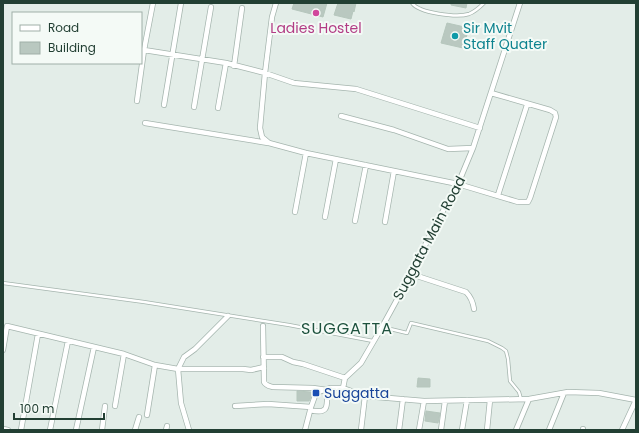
<svg xmlns="http://www.w3.org/2000/svg" width="639" height="433" font-family="Poppins,sans-serif">
<rect width="100%" height="100%" fill="#e3ede8"/>
<path fill="#b9c8c0" stroke="#b6c7bd" d="M294 3H327L323 17 292 9Z
M338 3H356L354 12 353 11 351 19 334 15Z
M451 3H467L466 8 451 5Z
M447 23 469 28 463 48 441 43Z
M418 378 430 379V387H417Z
M297 391 311 392V397L309 401H297Z
M426 411 440 413 438 423 425 421Z"/>
<g fill="none" stroke-linecap="round" stroke-linejoin="round">
<defs>
<path id="lane" d="M412 3C419 13 457 18 469 14 474 12 480 7 484 3
M3 283 144 302 289 325 373 341
M382 327 407 333 411 323 488 341 502 348 506 351 508 359 510 381 519 392 521 399"/>
<path id="street" d="M276 3 272 17 265 73 260 128 262 137 269 143 306 153 458 184 518 202H528L530 198 556 117 555 113 550 110 491 93
M520 3 473 148 458 184 434 227 411 274 382 327 361 363 345 378 343 388 365 396 424 401 529 399 568 392 599 393 636 400
M144 50 226 63 265 73 294 83 356 89 480 128
M234 66 242 8
M137 101 144 50 153 3
M164 105 181 3
M194 107 211 7
M218 108 226 63
M341 116 394 130 448 149 473 148
M145 123 268 143
M498 195 527 105
M295 212 306 153
M325 217 336 159
M355 221 366 165
M385 222 394 171
M411 274 466 292C471 297 473 302 474 309
M263 326 264 382C266 386 269 386 273 387L313 388 327 390C327 405 330 415 310 410
M3 350 7 326 124 354 155 365 178 369H243L251 370 264 367
M263 357H282L293 362 303 364 345 378
M115 406 124 354
M235 406 268 404 311 407
M147 415 155 365
M3 429 8 430
M21 430 38 334
M50 430 68 341
M76 430 94 347
M102 430 105 406
M135 430 139 417
M166 430 167 426
M189 430 181 403 178 369 184 357 195 349 228 316
M305 430 311 407 316 393 330 388H343
M361 430 365 396
M399 430 403 399
M419 430 424 401
M441 430 445 401
M462 430 467 400
M487 430 490 400
M516 430 529 399
M549 430 564 393
M583 430V429
M622 430 636 400"/>
</defs>
<use href="#lane" stroke="#a5b5ae" stroke-width="4"/>
<use href="#street" stroke="#a5b5ae" stroke-width="6"/>
<use href="#lane" stroke="#fff" stroke-width="2.5"/>
<use href="#street" stroke="#fff" stroke-width="4.5"/>
</g>
<circle fill="#d1479c" stroke="#f4faf6" stroke-width="1.5" cx="316" cy="13" r="4"/>
<circle fill="#0f9aa8" stroke="#f4faf6" stroke-width="1.5" cx="455" cy="36" r="4"/>
<rect fill="#1a4fb4" stroke="#f4faf6" stroke-width="1.5" x="312" y="389" width="8" height="8" rx="2"/>
<g text-anchor="middle" stroke-width="4" stroke-linejoin="round" paint-order="stroke">
<g font-size="14" fill="#b23c85" stroke="#f4faf6">
<text x="316" y="33">Ladies Hostel</text>
</g>
<g font-size="14" fill="#0d838f" stroke="#f4faf6" text-anchor="start">
<text x="463" y="33">Sir Mvit<tspan x="463" dy="16">Staff Quater</tspan></text>
</g>
<g font-size="14" fill="#223f33" stroke="#f4faf6">
<text transform="translate(429 238) rotate(-62)" y="5">Suggata Main Road</text>
</g>
<g font-size="14" fill="#164399" stroke="#f4faf6" text-anchor="start">
<text x="324" y="398">Suggatta</text>
</g>
<g font-size="16" letter-spacing="1" fill="#1e523e" stroke="#f4faf6">
<text x="347" y="334">SUGGATTA</text>
</g>
</g>
<rect width="639" height="433" fill="none" stroke="#223f33" stroke-width="8"/>
<rect x="12" y="12" width="130" height="52" fill="#f4faf6" stroke="#a0afa8"/>
<rect x="20" y="25" width="20" height="6" fill="#ffffff" stroke="#a0afa8"/>
<text x="48" y="32" font-size="12" fill="#223f33">Road</text>
<rect x="20" y="42" width="20" height="12" fill="#b9c8c0" stroke="#a0afa8"/>
<text x="48" y="52" font-size="12" fill="#223f33">Building</text>
<path d="M14 413v6h90v-6" fill="none" stroke="#223f33" stroke-width="2"/>
<text x="20" y="413" font-size="12" fill="#223f33" stroke="#f4faf6" stroke-width="3" paint-order="stroke">100 m</text>
</svg>
